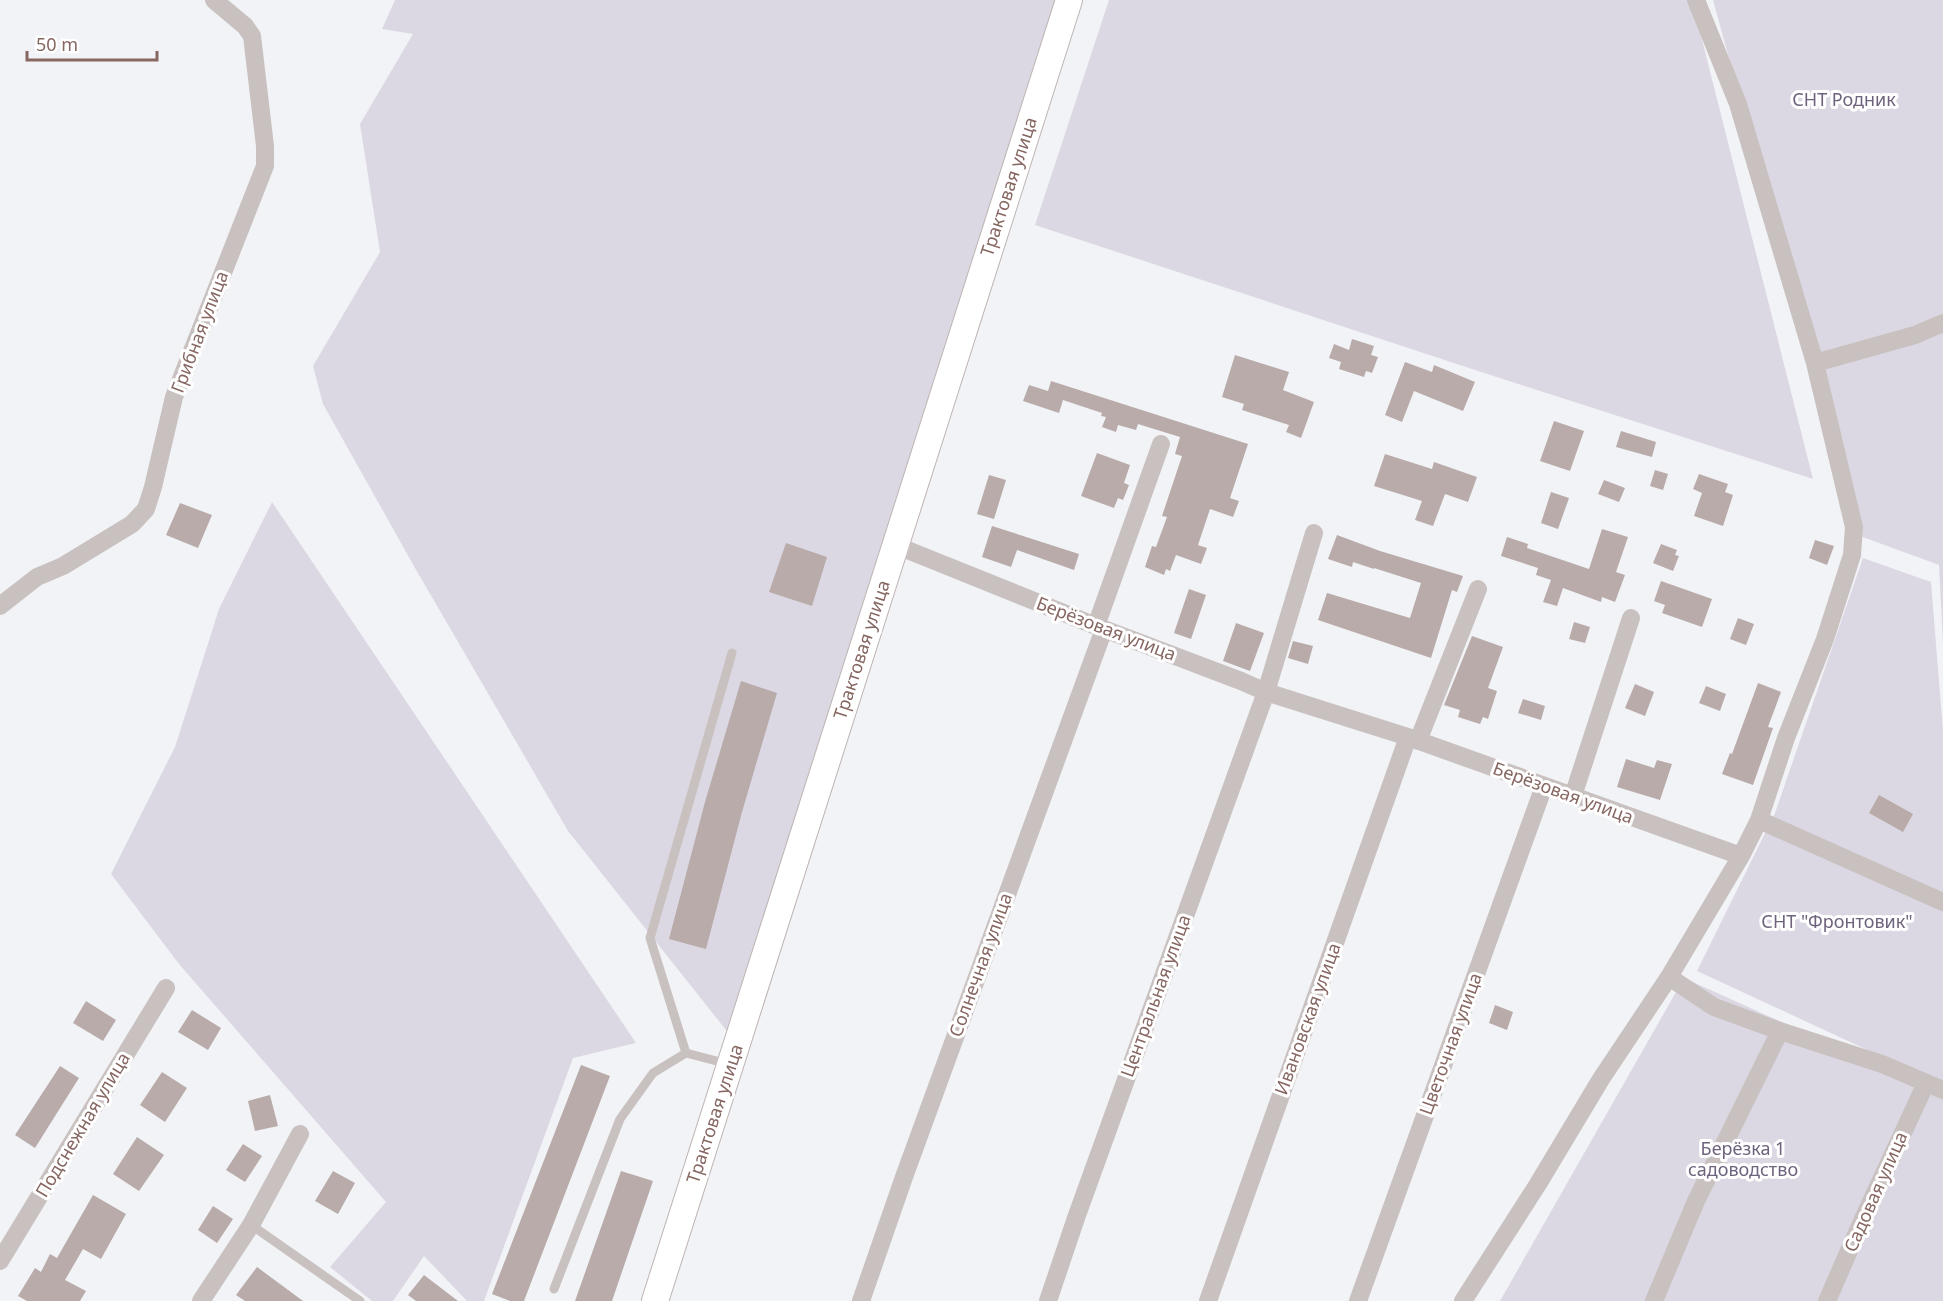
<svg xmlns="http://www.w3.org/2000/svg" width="1943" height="1301" font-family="'Noto Sans',sans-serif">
<rect width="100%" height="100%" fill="#f2f3f6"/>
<path fill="#dbd8e3" d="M395 0H1061L738 1039 726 1030 568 831 415 568 323 404 313 366 380 252 360 124 413 34 382 29Z
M1109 0H1692L1813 479 1475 370 1035 225Z
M1713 0H1943V643L1939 565 1860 536Z
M272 502 636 1043 573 1058 484 1301H467L424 1256 393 1301H372L330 1267 386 1202 179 964 111 874 175 747 219 609Z
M1863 558 1931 582 1943 731V1085L1697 971 1775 813Z
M1684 978 1943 1095V1301H1500Z"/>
<path fill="#b8aba9" d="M1352 339 1374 346 1371 355 1378 357 1372 373 1366 371 1364 377 1339 369 1341 362 1329 358 1334 344 1349 350Z
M1235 355 1289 372 1283 390 1314 402 1301 438 1286 432 1289 425 1242 410 1244 404 1222 397Z
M1405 362 1432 372 1434 365 1475 382 1463 411 1414 391 1402 422 1385 415Z
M1051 381 1248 444 1230 498 1239 501 1233 517 1210 509 1198 545 1207 548 1201 564 1176 555 1170 571 1166 569 1164 575 1145 567 1152 546 1156 547 1167 517 1162 516 1182 456 1175 454 1180 437 1138 424 1136 430 1118 425 1116 432 1102 427 1106 417 1101 416 1102 413 1063 400 1059 413 1023 401 1029 385 1048 391Z
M1554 421 1584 431 1570 471 1540 461Z
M1621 431 1656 442 1652 457 1616 447Z
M1097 453 1130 465 1124 483 1129 485 1123 500 1118 498 1114 508 1081 496Z
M1385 454 1432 469 1434 462 1477 477 1468 502 1445 494 1433 526 1415 520 1422 501 1374 486Z
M1655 470 1668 474 1663 490 1650 486Z
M1699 474 1728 484 1725 492 1733 495 1723 526 1694 516 1702 493 1693 489Z
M989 475 1006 480 994 519 977 514Z
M1604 480 1625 488 1619 502 1598 494Z
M1551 492 1569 498 1558 529 1541 523Z
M180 503 212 515 198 548 166 535Z
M992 526 1079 554 1074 570 1017 550 1011 567 982 557Z
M1602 529 1628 537 1616 572 1625 575 1615 602 1602 597 1601 602 1563 588 1557 606 1543 602 1551 580 1536 575 1538 568 1501 556 1507 537 1528 544 1527 548 1589 569Z
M1337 535 1380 551 1463 576 1457 592 1452 590 1431 658 1318 620 1327 593 1410 618 1421 583 1374 568V569L1353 562 1352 567 1328 559Z
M1815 540 1834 546 1827 565 1809 558Z
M786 543 827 557 812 606 769 592Z
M1661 544 1677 550 1675 555 1679 556 1673 571 1653 563Z
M1661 581 1712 599 1702 627 1662 613 1665 605 1654 601Z
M1189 589 1206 595 1191 639 1174 633Z
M1738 618 1754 624 1746 645 1730 639Z
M1574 622 1590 627 1585 643 1569 639Z
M1236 623 1264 633 1250 671 1223 661Z
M1472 636 1503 647 1488 688 1497 691 1488 719 1483 717 1480 724 1458 717 1460 710 1444 705Z
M1293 641 1313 646 1308 664 1288 658Z
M741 681 777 693 742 812 706 949 669 939 705 802Z
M1758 683 1781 692 1768 727 1773 728 1753 785 1722 774 1730 753 1732 754Z
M1635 684 1654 692 1645 716 1625 708Z
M1706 686 1726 694 1720 711 1699 703Z
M1523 699 1545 706 1541 720 1518 713Z
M1626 759 1654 768 1657 760 1672 764 1660 800 1617 787Z
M1879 795 1913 814 1903 832 1869 813Z
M86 1001 116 1020 103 1041 73 1023Z
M1495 1005 1513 1012 1507 1030 1489 1023Z
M192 1010 221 1028 208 1050 178 1032Z
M581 1065 610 1076 524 1301H510L492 1294Z
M60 1066 79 1078 35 1148 15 1135Z
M162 1072 187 1088 165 1122 140 1105Z
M270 1095 278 1126 255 1131 248 1101Z
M137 1137 164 1155 139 1191 113 1174Z
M243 1144 262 1156 245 1182 226 1170Z
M333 1171 355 1183 338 1214 315 1201Z
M621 1171 653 1181 612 1301H575Z
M93 1195 126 1214 101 1259 83 1249 65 1280 86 1291 80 1301H27L18 1296 35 1268 41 1272 50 1254 57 1258Z
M213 1206 233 1219 217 1243 198 1230Z
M257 1267 303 1301H245L236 1295Z
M424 1275 458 1301H416L408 1295Z"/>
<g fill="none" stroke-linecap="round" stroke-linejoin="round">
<defs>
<path id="secondary" d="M655 1301 1069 0"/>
</defs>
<use href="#secondary" stroke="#beb4b2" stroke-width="28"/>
<path stroke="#c9c1c0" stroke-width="9" d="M686 1053 650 938 732 653
M251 1225 360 1301
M554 1289 620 1119 653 1073 686 1053 728 1064"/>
<path stroke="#c9c1c0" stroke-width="18" d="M1696 0 1738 104 1815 363 1854 527 1852 555 1825 639 1786 738 1759 820 1943 902
M1815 363 1915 335 1943 323
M895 545 1096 626 1241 681 1266 692 1408 737 1741 856
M0 606 37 577 63 566 132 524 146 509 153 487 174 397 265 166V146L252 36 245 26 214 0
M1096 626 1161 444
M1418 741 1478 589
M1573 796 1631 618
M1669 977 1714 1007 1780 1031 1882 1064 1943 1090
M0 1261 166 988
M201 1301 251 1225 300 1134
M861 1301 904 1177 1104 629
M1048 1301 1076 1218 1266 692 1314 533
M1208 1301 1408 737
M1358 1301 1544 786
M1463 1301 1538 1184 1601 1079 1669 977 1741 856 1759 820
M1654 1301 1696 1201 1780 1031
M1827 1301 1862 1221 1926 1083"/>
<use href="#secondary" stroke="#fff" stroke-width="26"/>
</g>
<g text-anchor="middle" stroke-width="6" stroke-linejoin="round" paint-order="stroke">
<g font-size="18" fill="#6f627d" stroke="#fff">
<text x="1844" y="106">СНТ Родник</text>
<text x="1837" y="928">СНТ "Фронтовик"</text>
<text x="1743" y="1155">Берёзка 1<tspan x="1743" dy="21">садоводство</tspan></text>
</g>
<g font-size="18" fill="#866762" stroke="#fff">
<text transform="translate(1009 187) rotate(-72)" y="6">Трактовая улица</text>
<text transform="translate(200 332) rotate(-69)" y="6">Грибная улица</text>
<text transform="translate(1106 629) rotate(21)" y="6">Берёзовая улица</text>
<text transform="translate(862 650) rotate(-72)" y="6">Трактовая улица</text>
<text transform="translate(1563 793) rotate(20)" y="6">Берёзовая улица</text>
<text transform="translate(981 965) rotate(-70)" y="6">Солнечная улица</text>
<text transform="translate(1156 996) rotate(-70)" y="6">Центральная улица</text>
<text transform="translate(1308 1019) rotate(-70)" y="6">Ивановская улица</text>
<text transform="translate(1451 1044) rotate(-70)" y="6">Цветочная улица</text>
<text transform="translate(715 1114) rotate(-72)" y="6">Трактовая улица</text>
<text transform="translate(83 1125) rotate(-59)" y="6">Подснежная улица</text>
<text transform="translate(1876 1192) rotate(-66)" y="6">Садовая улица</text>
</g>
</g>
<path d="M27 51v9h130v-9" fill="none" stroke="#866762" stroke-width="3"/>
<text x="36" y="51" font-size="18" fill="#866762" stroke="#ffffff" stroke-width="4.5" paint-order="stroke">50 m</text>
</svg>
